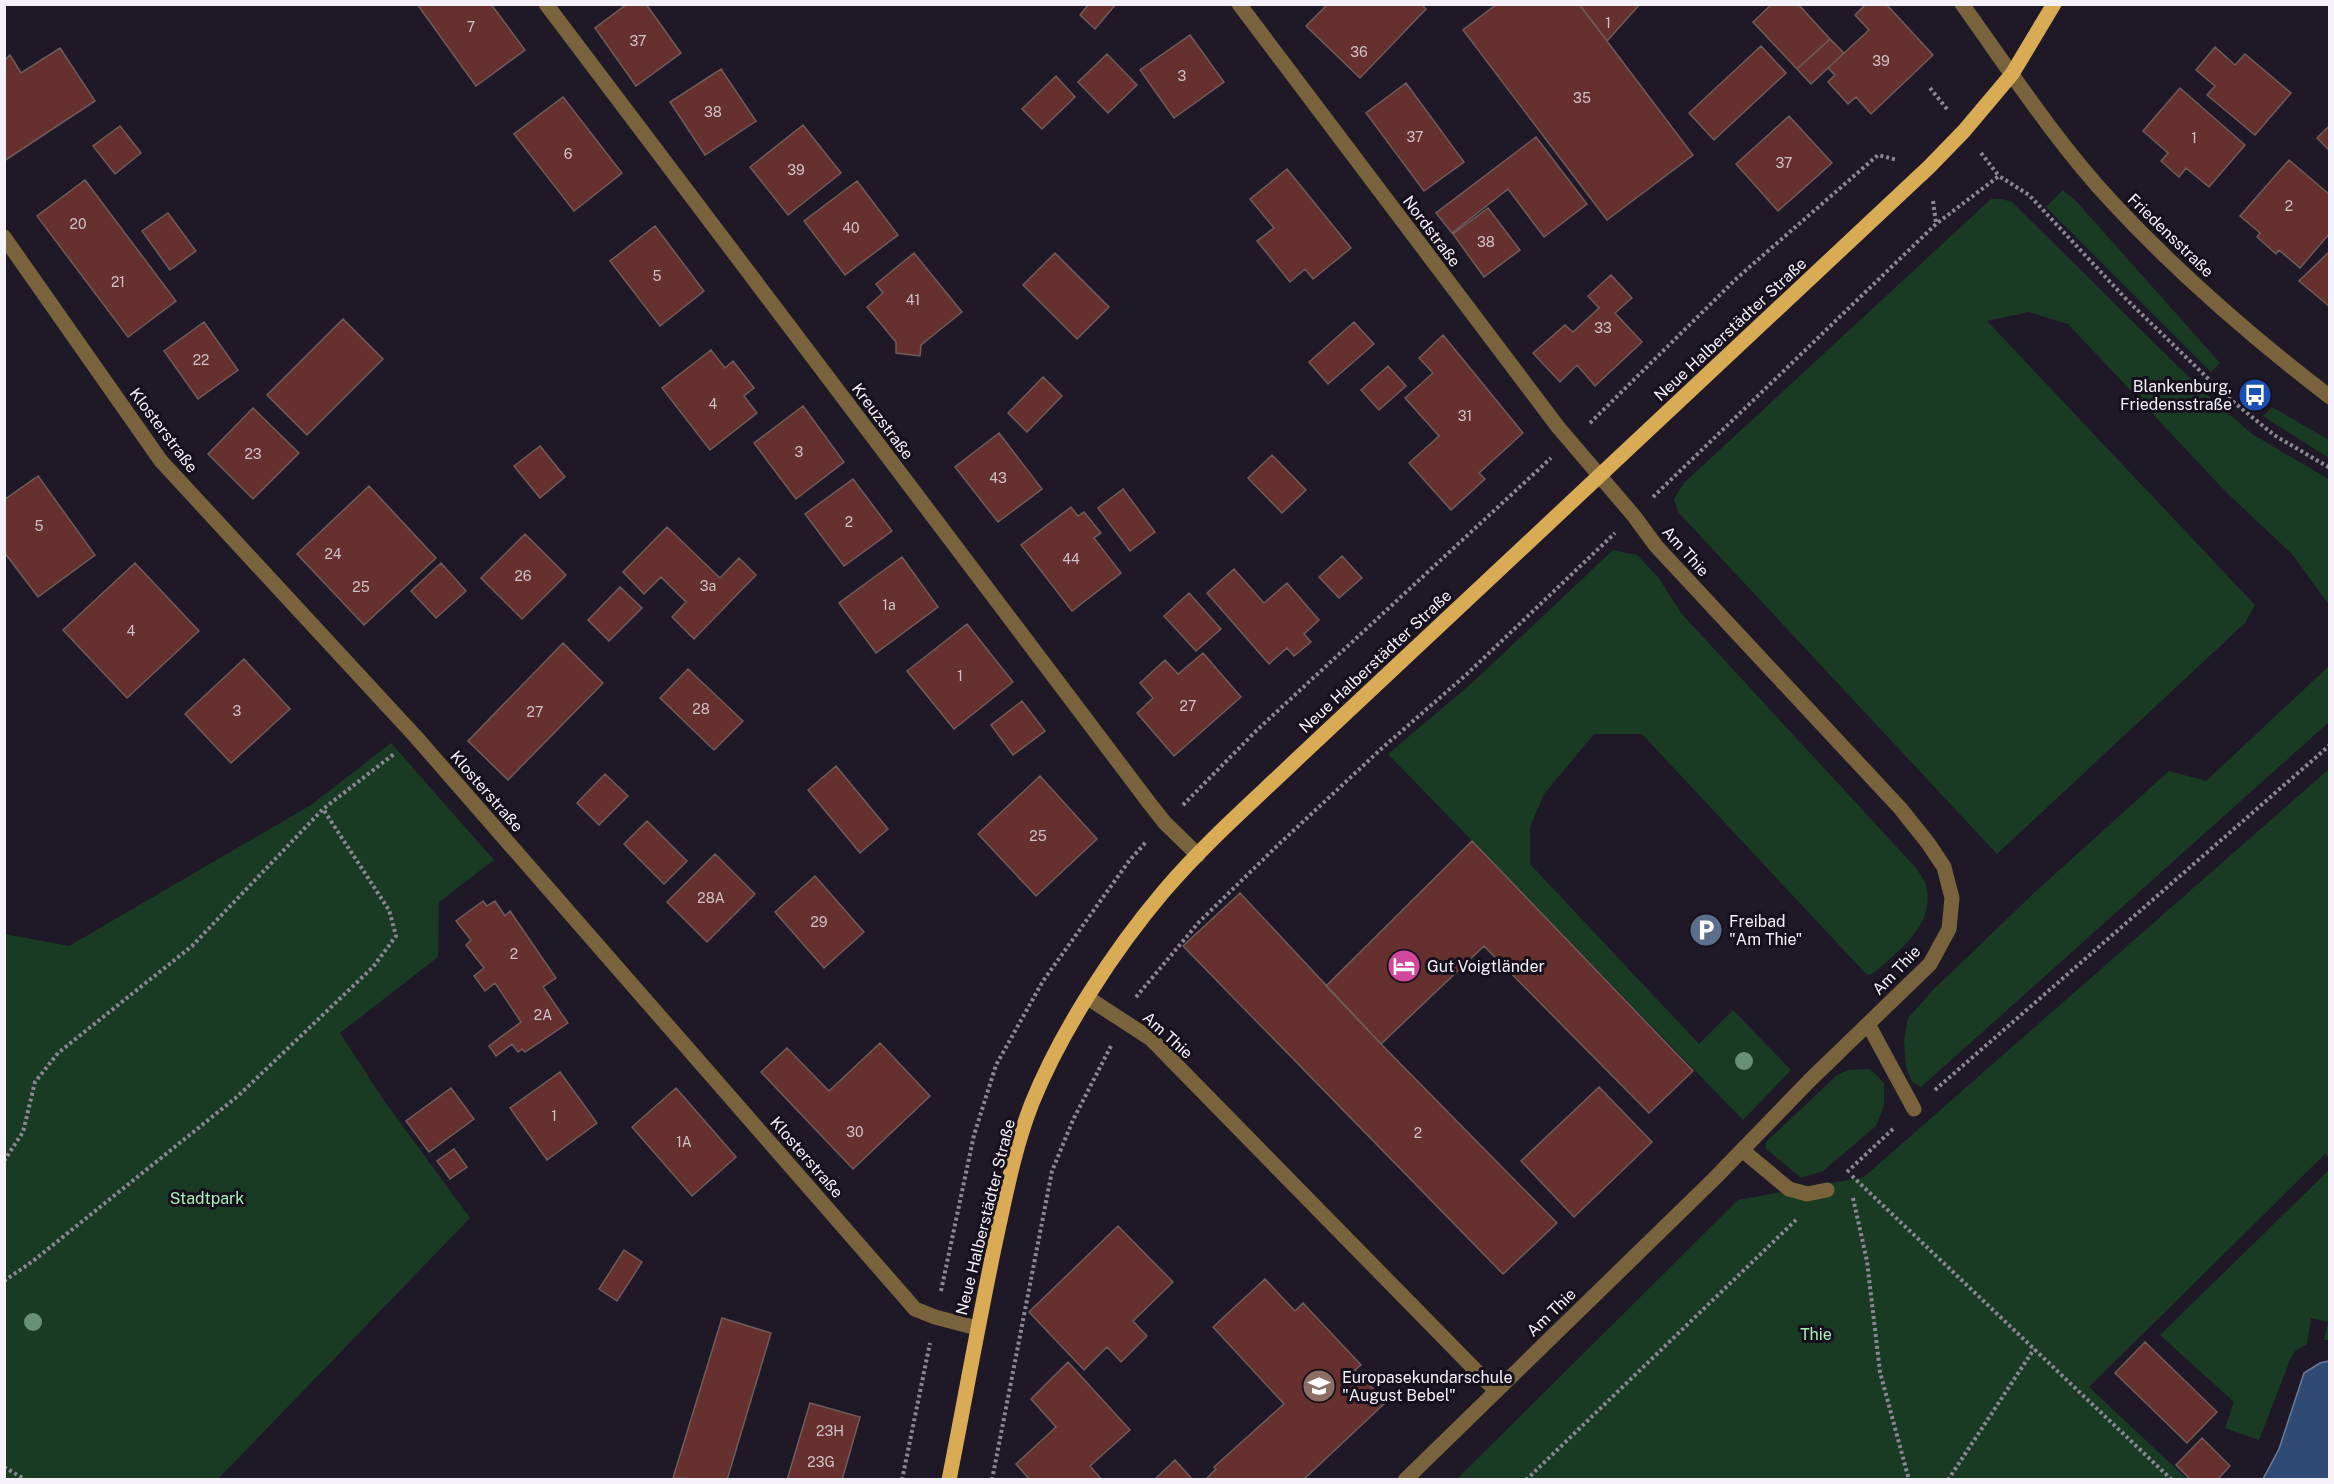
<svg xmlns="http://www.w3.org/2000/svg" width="2334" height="1484" font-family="'Public Sans',sans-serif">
<rect width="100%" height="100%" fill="#1f1927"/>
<path fill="#193b23" d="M2063 190 2076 201 2220 363 2211 372 2046 207Z
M1991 199H2002L2012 202 2206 394 2252 434 2330 480 2329 605 2292 554 2226 492 2068 324 2029 312 1987 321 2255 605 2245 623 1997 854 1678 512 1674 499 1684 483Z
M2272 407 2329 440V458L2263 416Z
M1613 550 1637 555 1658 577 1681 613 1917 869C1920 874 1924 880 1926 885 1936 925 1899 950 1874 973L1867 975 1642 734H1594L1544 794 1530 827V864L1699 1044 1733 1010 1791 1070 1743 1120 1388 754 1472 683Z
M2329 666V722L1921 1087 1912 1082 1906 1067 1904 1041 1908 1018 1934 989 2034 893 2169 771 2206 781Z
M391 743 494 860 439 902 438 957 340 1033 385 1102 470 1218 218 1479H5V934L69 946 311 805Z
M2329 769V1157L2325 1154 2089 1387 2187 1479 1456 1480 1738 1200 1864 1177Z
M1870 1069 1884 1083V1105L1876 1126 1823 1171 1801 1178 1765 1148 1767 1141 1836 1076 1847 1070Z
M2329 1170V1340H2324L2328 1322 2311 1318 2307 1344 2295 1351 2290 1360 2259 1440 2225 1428 2234 1402 2160 1335Z"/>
<path fill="#2f4a74" stroke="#6a7c9c" stroke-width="1.5" d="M2329 1361V1479H2263L2279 1449 2304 1373 2320 1363Z"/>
<path fill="#65302d" stroke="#705c5a" stroke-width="1.5" d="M417 4H491L525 50 476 86Z
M627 4H646L681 53 636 86 595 28Z
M1089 4H1116L1095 29 1080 15Z
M1328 4H1421L1426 9 1360 78 1306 26Z
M1497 4H1579L1693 155 1607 220 1463 30Z
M1579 4H1640L1607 41Z
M1772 4H1798L1830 39 1797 69 1753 22Z
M1866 4H1886L1933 55 1871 114 1856 97 1848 104 1828 82 1835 75 1828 68 1869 30 1855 15Z
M1190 35 1224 82 1174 118 1140 70Z
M1830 39 1844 53 1811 84 1797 69Z
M1761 46 1786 73 1714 140 1689 113Z
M2215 47 2235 65 2245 54 2291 93 2255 135 2207 95 2215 86 2196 70Z
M60 48 95 101 4 161V61L10 55 21 73Z
M1107 54 1137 85 1108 113 1078 82Z
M721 69 756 121 705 155 670 102Z
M1056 76 1075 97 1042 129 1022 109Z
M1406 83 1464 162 1424 191 1366 113Z
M2180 88 2245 145 2209 187 2186 168 2179 177 2161 161 2168 153 2143 131Z
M563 97 622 173 574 211 514 134Z
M1789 116 1832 163 1778 211 1736 164Z
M803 125 841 173 788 215 750 167Z
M2330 125V151L2317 138Z
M120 126 141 153 115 174 93 146Z
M1536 137 1587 204 1544 237 1508 189 1452 233 1436 213Z
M2289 160 2330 195V233L2300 268 2279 250 2276 254 2257 237 2260 233 2240 216Z
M1287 169 1351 248 1313 279 1305 269 1290 282 1257 241 1274 228 1250 199Z
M85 180 176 301 128 337 37 216Z
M857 181 898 235 845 275 804 221Z
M1488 208 1520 250 1484 277 1453 234Z
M168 213 196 251 170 270 142 231Z
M655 226 704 291 660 326 610 261Z
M2330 251V307L2299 281Z
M914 253 962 312 921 345 920 356 896 353V342L867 307 883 293 876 284Z
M1055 253 1109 307 1077 339 1023 285Z
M1611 275 1632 298 1615 313 1642 342 1595 386 1577 365 1560 382 1533 353 1565 325 1573 332 1599 308 1588 296Z
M343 319 383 359 307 435 267 395Z
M204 322 238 370 198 399 164 351Z
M1354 322 1374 344 1328 384 1309 362Z
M1443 335 1523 433 1479 473 1485 479 1451 510 1409 463 1439 436 1405 398 1433 373 1419 358Z
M711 350 725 368 733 361 754 388 744 396 757 413 710 450 662 388Z
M1388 366 1406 386 1379 410 1361 390Z
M1043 377 1062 396 1027 432 1008 413Z
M803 406 844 462 796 499 754 443Z
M253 408 299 453 253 499 208 454Z
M999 433 1042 489 998 522 955 467Z
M540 446 565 477 540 498 514 466Z
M1272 455 1306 490 1282 513 1248 478Z
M38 476 95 555 38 597 4 552V500Z
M853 479 892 531 844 566 805 514Z
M369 486 436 558 364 625 297 554Z
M1123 489 1155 532 1130 551 1098 508Z
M1071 507 1078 516 1084 512 1101 533 1094 538 1121 573 1072 611 1021 545Z
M667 527 720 578 739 558 756 575 694 639 672 617 686 602 661 577 644 594 623 572Z
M525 534 566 575 522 619 481 578Z
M1342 556 1362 578 1339 598 1319 577Z
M902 557 938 607 876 653 839 603Z
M135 563 199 631 127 698 63 630Z
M441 563 466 591 436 618 411 591Z
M1234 569 1264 603 1287 583 1319 620 1304 634 1311 642 1294 656 1287 648 1269 664 1207 593Z
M620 587 642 608 609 641 588 620Z
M1189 593 1221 629 1196 651 1164 616Z
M967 624 1013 682 954 729 907 671Z
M563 643 603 683 508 780 468 741Z
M1203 653 1241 697 1174 756 1137 713 1153 698 1140 683 1165 660 1178 674Z
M244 659 290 709 231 763 185 714Z
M688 669 743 721 714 750 660 698Z
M1022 701 1045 731 1013 755 991 725Z
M836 766 888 829 860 853 808 790Z
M605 774 628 796 599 825 577 803Z
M1040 776 1097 839 1036 896 978 834Z
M647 821 687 861 664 884 624 844Z
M1472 841 1693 1071 1649 1113 1484 946 1381 1044 1326 986Z
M715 854 755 894 707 942 667 902Z
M815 876 864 932 824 968 775 912Z
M1240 893 1381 1044 1557 1223 1503 1274 1183 946Z
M483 901 487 906 495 901 505 916 510 911 556 978 543 987 568 1023 525 1052 522 1049 518 1052 512 1044 496 1056 489 1046 521 1022 495 983 485 991 474 976 484 968 466 945 471 940 456 921Z
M880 1043 930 1096 853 1169 761 1072 787 1048 829 1091Z
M560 1072 597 1123 547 1160 510 1108Z
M1599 1087 1652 1142 1574 1217 1521 1161Z
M451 1088 474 1119 429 1152 406 1121Z
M676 1088 736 1157 692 1196 632 1127Z
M454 1149 467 1167 450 1179 437 1161Z
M1118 1226 1173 1282 1133 1321 1147 1336 1121 1362 1107 1347 1084 1370 1029 1312Z
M624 1250 642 1262 617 1301 599 1289Z
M1265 1279 1295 1311 1303 1303 1361 1365 1355 1370 1386 1402 1303 1480H1205L1216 1469 1214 1467 1284 1404 1213 1327Z
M722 1318 771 1333 727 1480 673 1478Z
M2145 1342 2217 1412 2187 1443 2115 1373Z
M1068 1362 1130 1430 1090 1466 1102 1480H1030L1016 1464 1056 1427 1031 1399Z
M810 1403 860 1417 842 1480H787Z
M2202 1438 2230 1466 2217 1480H2191L2176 1465Z
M1175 1460 1193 1480H1154Z"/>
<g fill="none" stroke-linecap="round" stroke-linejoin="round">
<path stroke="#8c8893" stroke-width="4" stroke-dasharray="3 3" stroke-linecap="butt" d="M1930 88 1947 109
M1981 153 1999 176
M1933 201 1936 223
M1590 423 1737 278 1878 155 1897 160
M1653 497 1936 224 1999 176 2029 195 2126 299 2225 395 2274 435 2330 468
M1183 805 1257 730 1551 458
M1136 997 1199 922 1278 845 1381 749 1467 674 1615 533
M1935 1090 2330 745
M4 1161 23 1132 35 1082 58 1053 192 946 323 809 394 754
M1847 1172 1894 1128
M1852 1176 2172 1480
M1853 1198 1867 1261 1880 1372 1909 1480
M4 1281 33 1261 238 1096 373 967 396 936 389 910 323 809
M941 1291 974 1135 996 1065 1043 981 1129 861 1146 842
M4 1467 26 1480
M902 1480 930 1343
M992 1480 1052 1171 1073 1120 1112 1044
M1526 1480 1798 1218
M1948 1480 2034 1349"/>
<path stroke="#78633c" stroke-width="15" d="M546 4 1150 804 1165 823 1198 855
M1239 4 1558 427 1634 516 1656 546 1900 808 1928 843 1944 867 1952 898 1949 929 1930 964 1810 1080 1714 1179 1405 1480
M1962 4C2010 71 2057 143 2113 203 2179 274 2253 338 2330 397
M4 237 161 461 416 737 915 1309 935 1317 977 1328
M1088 998 1151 1039 1495 1390
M1868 1024 1914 1109
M1742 1150 1789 1189 1807 1194 1827 1190"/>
<path stroke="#d8ab54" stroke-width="15" d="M949 1480C965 1399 979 1319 996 1239 1006 1193 1015 1146 1032 1103 1061 1031 1114 950 1164 891 1204 844 1251 803 1296 760L1929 167 1964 131 2012 74 2054 4"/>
</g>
<g fill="#699077">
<circle cx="1744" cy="1061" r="9"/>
<circle cx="33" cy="1322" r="9"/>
</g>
<defs>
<symbol id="bus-disc" viewBox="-11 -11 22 22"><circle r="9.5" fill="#1a4fb4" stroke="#16101d"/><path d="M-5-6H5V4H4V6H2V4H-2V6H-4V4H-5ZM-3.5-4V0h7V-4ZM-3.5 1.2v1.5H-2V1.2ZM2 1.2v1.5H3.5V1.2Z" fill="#fff"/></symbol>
<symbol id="parking-disc" viewBox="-11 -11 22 22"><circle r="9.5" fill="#5c6f8a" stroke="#16101d"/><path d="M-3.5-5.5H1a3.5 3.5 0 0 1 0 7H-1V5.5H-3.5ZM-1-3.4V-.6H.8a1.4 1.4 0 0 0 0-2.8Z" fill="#fff"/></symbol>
<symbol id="hotel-disc" viewBox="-11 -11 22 22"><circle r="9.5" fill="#d1479c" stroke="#16101d"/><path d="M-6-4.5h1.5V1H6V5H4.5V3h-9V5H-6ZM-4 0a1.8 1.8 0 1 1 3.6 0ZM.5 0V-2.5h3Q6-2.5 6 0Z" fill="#fff"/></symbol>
<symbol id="school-disc" viewBox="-11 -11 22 22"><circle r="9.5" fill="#8d6e63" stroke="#16101d"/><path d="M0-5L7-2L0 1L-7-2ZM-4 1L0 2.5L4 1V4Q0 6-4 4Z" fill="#fff"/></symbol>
</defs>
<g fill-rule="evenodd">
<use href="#bus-disc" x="2236" y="376" width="38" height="38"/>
<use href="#parking-disc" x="1687" y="911" width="38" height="38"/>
<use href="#hotel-disc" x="1385" y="947" width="38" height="38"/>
<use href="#school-disc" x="1300" y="1367" width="38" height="38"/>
</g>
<g text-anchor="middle" stroke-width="6" stroke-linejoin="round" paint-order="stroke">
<g font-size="14" fill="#d0c1c7">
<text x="1608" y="28">1</text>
<text x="471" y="32">7</text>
<text x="638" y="46">37</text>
<text x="1359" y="57">36</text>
<text x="1881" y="66">39</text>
<text x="1182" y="81">3</text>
<text x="1582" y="103">35</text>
<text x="713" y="117">38</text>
<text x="1415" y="142">37</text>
<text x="2194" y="143">1</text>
<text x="568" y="159">6</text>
<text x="1784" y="168">37</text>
<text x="796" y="175">39</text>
<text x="2289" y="211">2</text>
<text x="78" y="229">20</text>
<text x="851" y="233">40</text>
<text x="1486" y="247">38</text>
<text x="657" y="281">5</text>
<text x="118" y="287">21</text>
<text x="913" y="305">41</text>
<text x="1603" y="333">33</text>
<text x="201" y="365">22</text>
<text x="713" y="409">4</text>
<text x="1465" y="421">31</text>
<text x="799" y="457">3</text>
<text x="253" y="459">23</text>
<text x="998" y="483">43</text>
<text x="849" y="527">2</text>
<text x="39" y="531">5</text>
<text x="333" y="559">24</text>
<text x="1071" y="564">44</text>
<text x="523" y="581">26</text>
<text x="708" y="591">3a</text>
<text x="361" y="592">25</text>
<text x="889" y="610">1a</text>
<text x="131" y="636">4</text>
<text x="960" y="681">1</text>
<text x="1188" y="711">27</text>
<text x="701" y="714">28</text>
<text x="237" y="716">3</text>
<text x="535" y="717">27</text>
<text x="1038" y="841">25</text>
<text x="711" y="903">28A</text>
<text x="819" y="927">29</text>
<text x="514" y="959">2</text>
<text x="543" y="1020">2A</text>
<text x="554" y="1121">1</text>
<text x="855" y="1137">30</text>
<text x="1418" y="1138">2</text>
<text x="684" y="1147">1A</text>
<text x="830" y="1436">23H</text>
<text x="821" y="1467">23G</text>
</g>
<g font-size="16" fill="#f4f1fa" stroke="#16101d">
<text transform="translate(1432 231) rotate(53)" y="6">Nordstraße</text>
<text transform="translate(2171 235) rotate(44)" y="6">Friedensstraße</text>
<text transform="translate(1730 329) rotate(-43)" y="6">Neue Halberstädter Straße</text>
<text transform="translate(883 421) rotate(53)" y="6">Kreuzstraße</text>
<text transform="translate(164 430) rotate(53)" y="6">Klosterstraße</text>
<text transform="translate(1686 551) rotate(48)" y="6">Am Thie</text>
<text transform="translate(1375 661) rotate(-43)" y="6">Neue Halberstädter Straße</text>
<text transform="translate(487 791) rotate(49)" y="6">Klosterstraße</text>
<text transform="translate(1896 970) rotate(-46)" y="6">Am Thie</text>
<text transform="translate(1168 1035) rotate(42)" y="6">Am Thie</text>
<text transform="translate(807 1157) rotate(49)" y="6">Klosterstraße</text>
<text transform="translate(985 1217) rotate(-76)" y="6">Neue Halberstädter Straße</text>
<text transform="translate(1551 1312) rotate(-44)" y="6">Am Thie</text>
</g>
<g font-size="16" fill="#f4f1fa" stroke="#16101d" text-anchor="start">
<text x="2232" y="392" text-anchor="end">Blankenburg,<tspan x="2232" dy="18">Friedensstraße</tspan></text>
<text x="1729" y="927">Freibad<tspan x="1729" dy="18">"Am Thie"</tspan></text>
<text x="1427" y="972">Gut Voigtländer</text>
<text x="1342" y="1383">Europasekundarschule<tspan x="1342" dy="18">"August Bebel"</tspan></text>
</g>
<g font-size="16" fill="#a6f2b9" stroke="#16101d">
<text x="207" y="1204">Stadtpark</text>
<text x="1816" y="1340">Thie</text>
</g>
</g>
<rect width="2334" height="1484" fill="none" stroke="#f4f1fa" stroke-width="12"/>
</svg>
